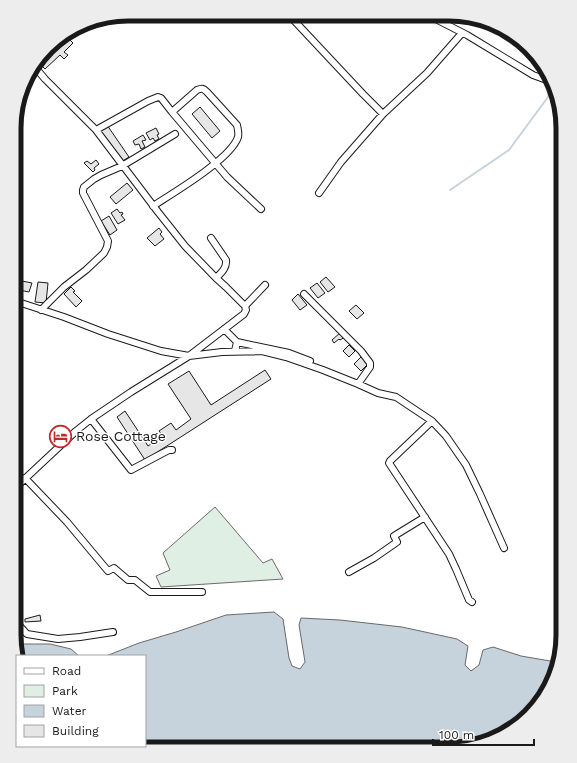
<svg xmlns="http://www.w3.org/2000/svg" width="577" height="763" font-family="'Work Sans',sans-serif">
<rect width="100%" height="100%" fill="#fff"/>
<path fill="#e0efe3" stroke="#6a6a6a" d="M215 507 263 563 272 559 283 579 161 587 156 576 170 570 163 553Z"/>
<path fill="#c6d2dc" stroke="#6a6a6a" d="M274 612 283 619 289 658 292 666 300 669 305 662 299 625 301 618 340 620 402 627 457 639 468 646 465 665 471 671 479 665 483 650 493 647 521 656 556 662 544 698 500 737 449 749 113 748 108 746H145V656H106L139 643 176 632 226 615Z
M22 644H50L71 649 79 656H19L16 646Z"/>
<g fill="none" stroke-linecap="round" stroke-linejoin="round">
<path stroke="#c6d2dc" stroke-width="2" d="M450 190 509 150 548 97 551 84"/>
</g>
<path fill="#e6e6e6" stroke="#1a1a1a" d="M69 39 73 43 64 52 68 55 64 59 60 55 45 69 37 61 41 57 45 61Z
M200 107 220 131 212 138 192 114Z
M107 125 129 157 121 162 99 131Z
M156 128 159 134 157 135 159 139 155 141 153 138 150 140 146 133Z
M143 135 146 140 142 141 145 147 141 149 139 144 135 145 133 141Z
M96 160 99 164 94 168 95 170 93 172 84 163 87 161 91 164Z
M127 183 133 190 116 204 110 197Z
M117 209 120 213 122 212 123 214 121 215 125 220 118 224 111 213Z
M109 216 117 230 110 235 101 221Z
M159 228 162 232 160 234 164 239 155 246 147 238Z
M326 277 335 287 328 292 320 282Z
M22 281 32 283 29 292 19 290Z
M38 282 48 283 46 303 35 302Z
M317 283 325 293 318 298 310 288Z
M71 287 75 291 73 292 82 301 76 307 64 294Z
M298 294 307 305 300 310 292 300Z
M356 305 364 313 357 319 349 311Z
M341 332 345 337 340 340 339 339 334 343 332 340Z
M349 345 355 351 349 357 343 351Z
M362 356 369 363 361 371 354 364Z
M265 370 271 379 145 460 117 417 125 411 148 446 163 436 159 431 171 423 176 430 191 419 168 384 189 371 211 405Z
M40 615 41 621 25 622V619Z"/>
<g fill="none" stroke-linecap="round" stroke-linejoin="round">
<defs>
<path id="minor" d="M288 14 363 94 383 114 427 73 462 33
M428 15 467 35 533 75 552 82
M172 112 227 177 261 209
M96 130 148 101 158 97 161 98 172 112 197 90C202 88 203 88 207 92L237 125C238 130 239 133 238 137 231 159 173 193 153 206
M319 193 341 162 383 114
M15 233 16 237
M211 238 226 260C227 268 221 273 216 278
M304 294 361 351 370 363V367L358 384
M15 301 64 317 108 334 161 351 189 356 222 352 262 351 286 357 323 370 358 384 378 393 396 397 432 421 390 461 389 463 449 554 456 569 469 600 472 602
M245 306 265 285
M41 310 64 287 86 270 104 253 107 247 108 241 83 193V190L84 187 94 179 101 175 122 166 175 134
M224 329 237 342
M235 351 237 342 289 353 310 361
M91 419 131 470 163 453 169 450H172
M432 421 446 436 466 465 480 494 504 548
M25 478 67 522 108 571 114 568 128 580H135L150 592H202
M14 489 76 431 91 419 131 392 189 356 244 314 246 310 245 306 226 287 216 278 185 246 158 212 96 130 45 79 34 66
M349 572 374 558 397 542 394 536 425 517
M14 620 27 634 58 639 80 637 113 632"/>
</defs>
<use href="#minor" stroke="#1a1a1a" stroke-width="8"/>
<use href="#minor" stroke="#fff" stroke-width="6"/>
</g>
<defs>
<symbol id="hotel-ring" viewBox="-11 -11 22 22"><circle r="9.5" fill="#fff" stroke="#c62828" stroke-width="1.5"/><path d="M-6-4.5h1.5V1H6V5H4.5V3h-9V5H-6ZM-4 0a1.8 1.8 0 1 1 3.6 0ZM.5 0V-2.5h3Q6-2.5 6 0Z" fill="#c62828"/></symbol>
</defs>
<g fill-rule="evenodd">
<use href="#hotel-ring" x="48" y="424" width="25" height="25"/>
</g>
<g text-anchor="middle" stroke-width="3" stroke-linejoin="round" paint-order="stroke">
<g font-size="14" fill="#1a1a1a" stroke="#fff" text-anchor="start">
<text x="76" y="441">Rose Cottage</text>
</g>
</g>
<path d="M0 0H577V763H0ZM128 21H449A107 107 0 0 1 556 128V635A107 107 0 0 1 449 742H128A107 107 0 0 1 21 635V128A107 107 0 0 1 128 21Z" fill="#ededed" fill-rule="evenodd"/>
<path fill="none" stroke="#1a1a1a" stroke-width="5" d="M128 21H449A107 107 0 0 1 556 128V635A107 107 0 0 1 449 742H128A107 107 0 0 1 21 635V128A107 107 0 0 1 128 21Z"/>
<rect x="16" y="655" width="130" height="92" fill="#ffffff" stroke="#a3a3a3"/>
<rect x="24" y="668" width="20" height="6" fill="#ffffff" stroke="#a3a3a3"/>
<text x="52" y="675" font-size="12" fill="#1a1a1a">Road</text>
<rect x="24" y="685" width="20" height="12" fill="#e0efe3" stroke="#a3a3a3"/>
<text x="52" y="695" font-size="12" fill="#1a1a1a">Park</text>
<rect x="24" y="705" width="20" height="12" fill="#c6d2dc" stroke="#a3a3a3"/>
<text x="52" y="715" font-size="12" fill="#1a1a1a">Water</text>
<rect x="24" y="725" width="20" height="12" fill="#e6e6e6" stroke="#a3a3a3"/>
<text x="52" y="735" font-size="12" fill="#1a1a1a">Building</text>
<path d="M433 739v6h101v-6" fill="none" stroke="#1a1a1a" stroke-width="2"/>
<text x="439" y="739" font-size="12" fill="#1a1a1a" stroke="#ffffff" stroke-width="3" paint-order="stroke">100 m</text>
</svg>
